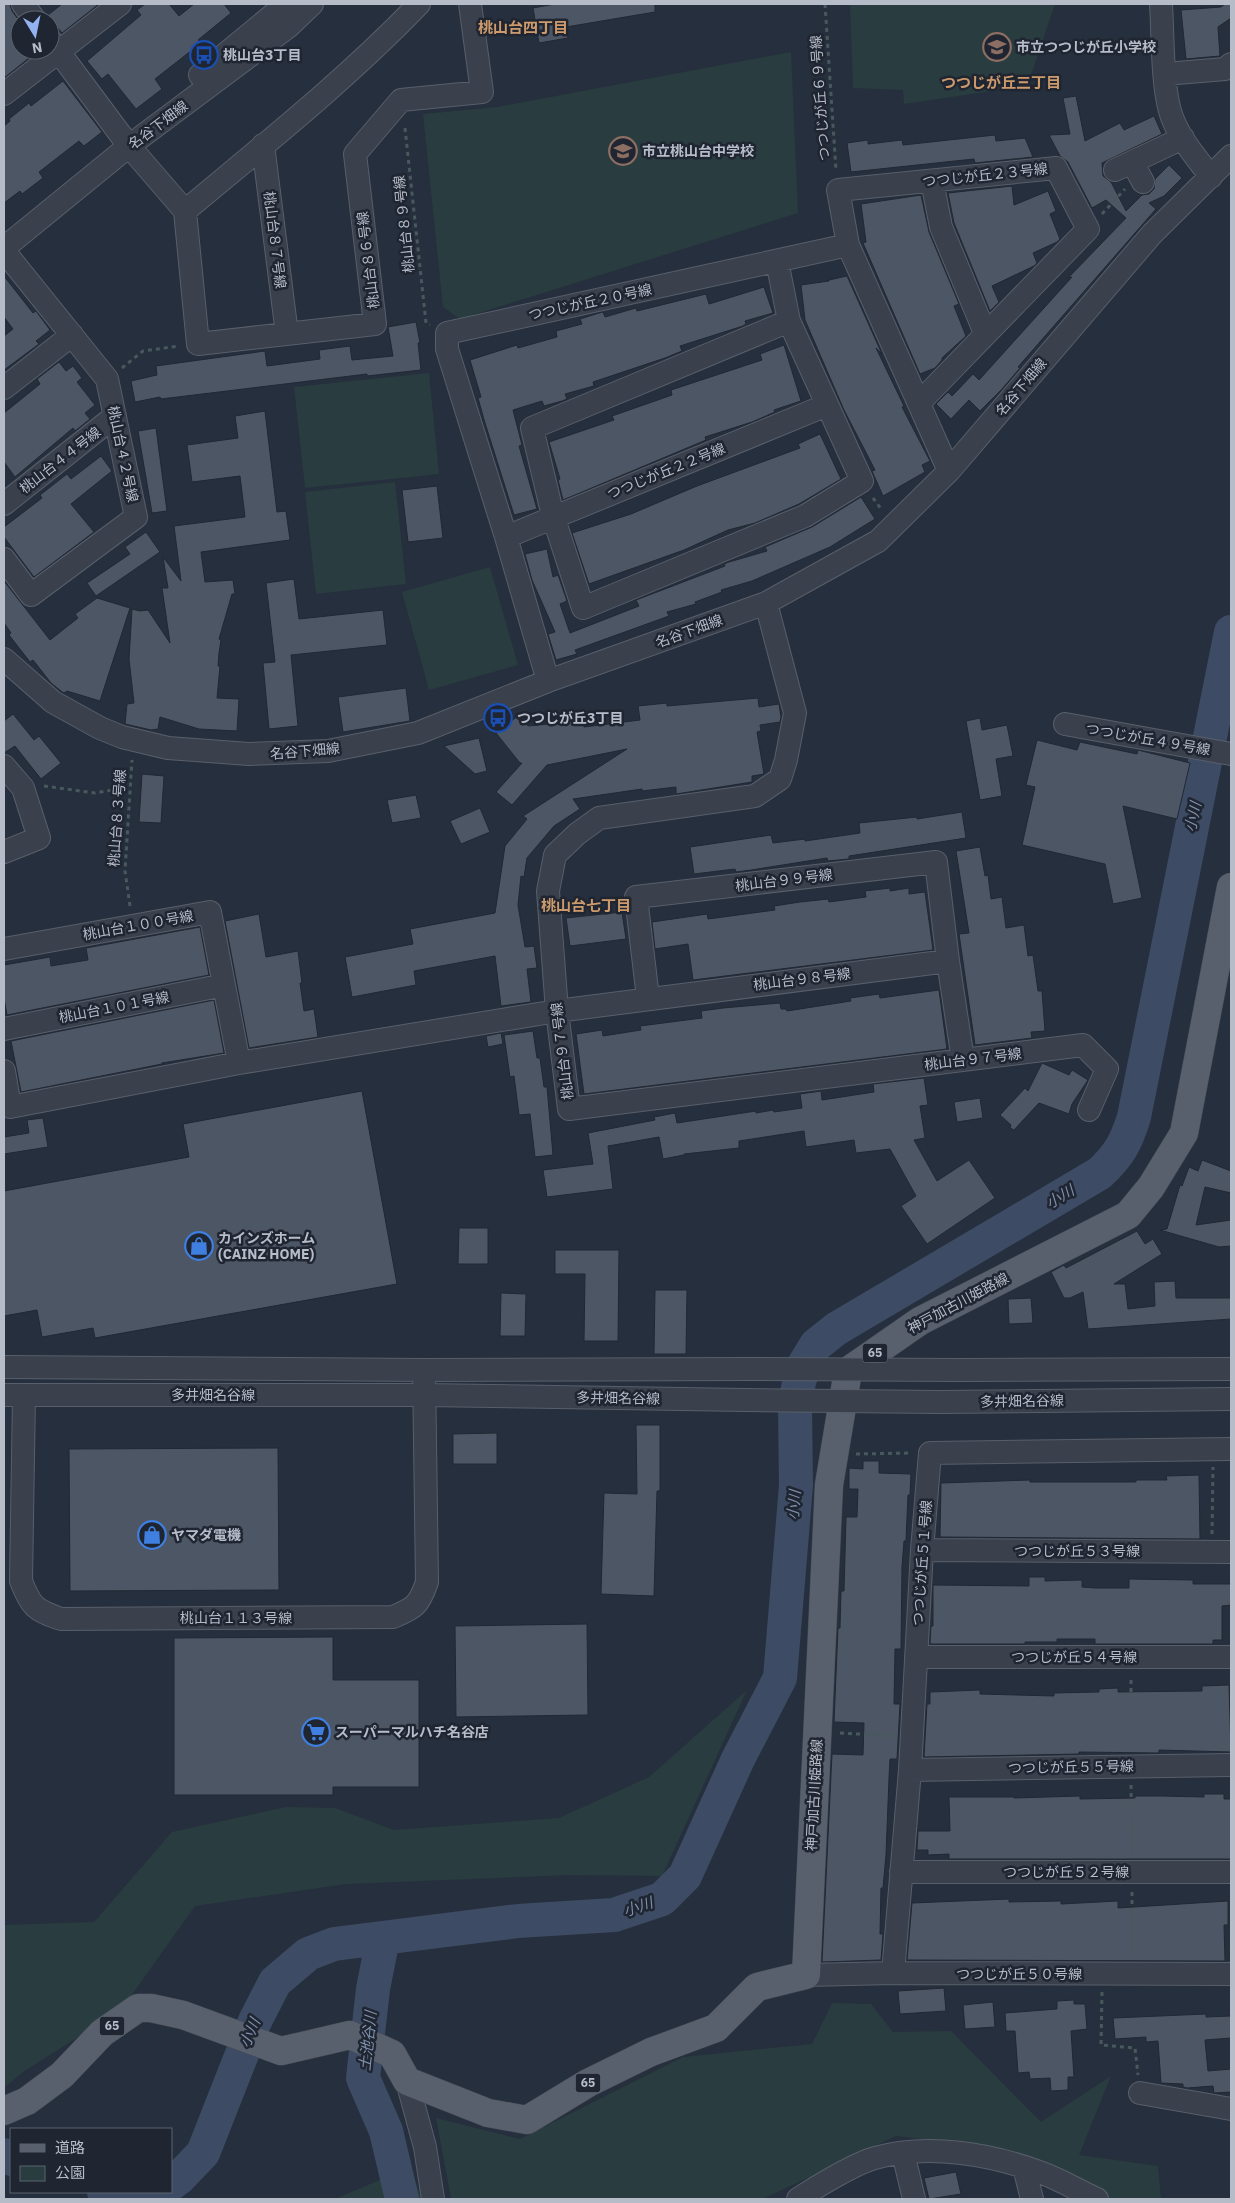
<svg xmlns="http://www.w3.org/2000/svg" width="1235" height="2203" font-family="'IBM Plex Sans','Noto Sans JP',sans-serif">
<rect width="100%" height="100%" fill="#262f3d"/>
<path fill="#293c3f" d="M850 4H1055L1030 78 992 91 904 104 903 90 853 88Z
M791 52 798 213 460 319 443 307 423 114 497 107Z
M429 373 439 474 305 488 294 387Z
M395 482 406 584 316 594 305 492Z
M490 567 518 665 429 690 402 592Z
M747 1690 662 1876 570 1875 346 1884 195 1906 121 2010 23 2072 4 2088V1925L94 1922 172 1832 286 1807 335 1808 394 1830 559 1818 649 1777Z
M832 2003 871 2004 893 2032 951 2031 1041 2122 1111 2076 1079 2155 1158 2166 1161 2199H1112L990 2147 896 2136 763 2199H452L451 2198 436 2118 520 2139 683 2057 812 2044Z
M410 2167 422 2199H335Z"/>
<g fill="none" stroke-linecap="round" stroke-linejoin="round">
<path stroke="#3d4c64" stroke-width="34" d="M383 1938 373 1989 363 2078 386 2131 402 2199
M4 2155 11 2159
M171 2184 179 2178 203 2153 255 2021 275 1982 308 1954 334 1944 518 1921 614 1915 662 1899 685 1876 738 1759 780 1678 796 1485 795 1406 799 1382 805 1363 816 1345 836 1329 1100 1173C1119 1155 1126 1143 1134 1117L1231 632
M104 2192 136 2196 153 2192"/>
</g>
<path fill="#4d5665" stroke="#212834" d="M4 4H10L12 11 20 22V50H39L4 78Z
M62 4H99L62 33 48 15Z
M145 4H169L179 16 194 4H224L231 13 198 40 201 43 155 79 162 89 136 109 108 74 102 79 87 61 141 15 137 10Z
M555 4H655V12L566 27 568 38 539 43 533 8Z
M1225 4H1231V18L1218 27 1220 56 1186 59 1181 10 1221 7Z
M63 81 102 132 84 146 79 141 39 172 43 178 22 194 20 191 4 203V126L10 121 9 119 29 103 31 106Z
M1076 96 1085 141 1120 123 1124 130 1154 116 1162 134 1102 163 1103 176 1111 182 1126 211 1142 195 1149 194 1154 189 1155 179 1169 165 1182 178 1164 196 1149 203 1156 209 1018 367 1020 368 1002 389 980 411 969 400 951 419 936 404 948 392 952 396 973 374 979 380 1072 277 1068 278 1126 218 1106 200 1092 208 1068 162 1060 156 1049 135 1070 134 1063 98Z
M995 135 996 141 1025 138 1033 157 975 163 974 159 851 172 847 143 868 140V144L902 140 903 145Z
M1012 186 1014 205 1048 191 1056 211 1050 214 1060 239 1057 242 1033 253 1037 263 1034 266 992 286 999 302 990 311 954 223 948 193Z
M921 195 929 232 959 304 954 306 966 336 942 358V360L935 368 920 374 863 243 866 242 861 204Z
M4 276 33 313 36 311 50 330 36 341 39 344 4 370V336L13 329 4 317Z
M847 276 882 354 876 348 904 406 902 407 930 461 922 465 925 472 883 496 872 471 875 470 844 410 805 320 801 285 829 281V280Z
M764 287 773 313 745 321 746 324 743 326 680 346 682 351 665 358 593 382 594 386 565 394 567 399 562 401 544 406 542 401 513 410 522 445 519 446 537 509 514 515 485 423 478 398 481 397 470 360 517 345 518 348 557 337 556 331 582 324 580 319 599 313 603 312 605 317 636 308 637 311 706 294 709 304Z
M416 322 420 343H418L421 370 367 376V374L161 399 160 397 135 402 131 381 157 375 156 366 265 351 267 366 320 359 319 350 350 346 352 360 393 356 388 327Z
M784 345 801 401 774 410 775 412 752 422 705 437 706 440 563 500 558 480 560 479 549 442 614 420 612 416 672 395 671 390 762 360 760 354Z
M59 362 66 371 73 366 82 378 77 382 95 405 85 413 90 419 75 431 73 428 15 477 4 462V413L40 384 37 379Z
M265 411 277 512 286 511 290 540 201 552 205 582 233 580 235 594H232L219 639 221 640 219 653 218 666H220L217 698 239 699 237 731 199 729 160 717 158 729 151 730 125 724 127 704 134 703 129 659 132 609 140 611 148 610 170 643 162 588H168L163 557 181 581 174 526 245 517 240 476 192 482 187 445 238 438 235 416Z
M156 428 167 511 152 513 138 431Z
M820 434 841 479 799 504 755 523 728 530 684 550 589 584 572 533 631 514 697 486 800 448 798 444Z
M101 456 112 471 71 504 94 532 34 577 4 537V527L42 498 40 495 67 474 71 479Z
M437 486 443 538 408 542 402 490Z
M861 497 875 519 830 547 752 581 721 590 722 592 695 602 696 604 667 612 669 616 575 650 577 654 556 660 548 634 555 632 532 580 525 554 547 549 553 577 558 575 567 601 560 604 570 633 639 606 636 600 725 566 724 564 729 562 767 551 765 547 812 527Z
M146 532 160 552 96 596 87 583 130 554 125 547Z
M294 579 299 619 383 610 387 645 291 655 298 726 269 729 263 663 275 662 266 583Z
M4 581 50 640 78 618 75 614 97 598 130 608 100 701 67 691 64 693 61 691 51 683 33 660 30 662 9 635 11 633 4 623Z
M406 688 410 721 343 732 338 697Z
M758 698 759 707 779 704 781 717 780 722 760 725 761 731 757 732 764 774 752 776V782L676 794V787L642 791V789L573 799 580 809 554 826 527 858 524 877 521 876 518 905 525 947 534 946 537 968 527 969 531 1002 501 1006 495 956 414 971 416 985 352 997 345 957 413 944 410 929 495 913 505 846 527 819 523 816 627 749 547 765 512 805 496 792 522 763H520L496 733 519 715 528 726 569 722 568 719 583 717 584 727 640 720 638 706 667 703V706Z
M13 714 34 740 39 736 61 763 41 779 15 746 4 753V721Z
M980 718 982 730 1007 725 1013 756 996 759 1002 796 980 800 966 721Z
M479 738 487 771 475 774 444 746Z
M1037 740 1077 750 1080 742 1137 754 1138 750 1190 763 1177 819 1123 806 1142 898 1113 904 1105 864 1022 845 1035 787 1026 785Z
M142 774 164 776 161 823 139 822Z
M416 795 421 818 392 823 387 800Z
M480 808 490 832 461 844 450 821Z
M962 812 966 838 849 856V859L828 861 827 858 751 870 736 872 735 869 694 874 690 847 771 835 773 843 805 839V841L860 833 859 823 917 817V819Z
M980 847 985 876 988 875 991 899 1002 897 1006 928 1024 925 1028 956 1033 955 1038 991H1042L1045 1031 1031 1032 1032 1038 975 1045 959 934 969 933 956 851Z
M890 888V891L909 888V894L925 892 933 950 693 980 688 944 655 949 652 922 707 914 708 919 775 910 774 906 800 902 828 899 829 902 866 897 865 891Z
M622 912 626 939 570 946 566 918Z
M259 914 266 957 298 951 302 983H300L304 1011 314 1009 318 1037 249 1048 225 921Z
M200 927 209 975 7 1015 4 998V965L50 957 51 966 88 960 86 948Z
M939 990 947 1049 584 1094 576 1034 602 1030 603 1036 641 1030 640 1026 702 1018 701 1011 723 1008 780 1003 781 1009H786L787 1011 851 1001 850 998 879 994 880 998Z
M214 1000 224 1053 162 1063V1064L21 1092 11 1041Z
M533 1031 537 1058H540L544 1087H547L553 1155 535 1157 530 1114 519 1115 514 1076 510 1077 504 1035Z
M501 1033 503 1044 488 1047 486 1036Z
M1042 1063 1069 1075 1072 1070 1088 1080 1072 1104 1069 1114 1039 1103 1014 1130 1010 1128 1011 1125 1000 1115 1025 1088 1028 1091Z
M924 1078 928 1105 920 1106 925 1138 914 1140 937 1181 969 1160 995 1198 927 1244 901 1206 916 1196 890 1149 856 1153 854 1140 806 1147 804 1131 739 1141V1148L684 1154V1155L663 1159 659 1137 608 1146 613 1189 547 1197 543 1170 593 1164 588 1133 655 1120 654 1117 675 1113 677 1123 756 1111V1113L773 1110 774 1112 802 1108 800 1094 821 1091 822 1100 874 1092 873 1084Z
M362 1091 397 1284 95 1338 93 1328 42 1337 37 1310 4 1316V1191L189 1157 183 1124Z
M980 1098 983 1118 957 1122 954 1102Z
M43 1118 48 1147 4 1154V1137L29 1133 27 1120Z
M1202 1160 1231 1171V1193L1205 1187 1196 1225 1231 1220V1246L1219 1247 1160 1230 1167 1229 1180 1185 1182 1186 1189 1167 1198 1171Z
M459 1228H488V1264H458Z
M1137 1231 1145 1244 1153 1239 1162 1254 1114 1284H1125L1128 1309 1155 1306 1154 1282 1175 1281 1176 1298H1231V1319L1088 1329 1083 1292 1070 1298H1064L1051 1272 1064 1265 1066 1268Z
M555 1250H619L618 1341H584L585 1274H555Z
M655 1290H687L686 1354H654Z
M501 1293 526 1294 525 1336H500Z
M1031 1298 1033 1323 1009 1324 1008 1299Z
M636 1425H660V1491H657L654 1596 601 1594 604 1493 637 1494Z
M497 1433V1464H453V1434Z
M278 1448 279 1590 70 1591 69 1449Z
M863 1461H879V1473L911 1474 910 1495H908L906 1541H904L902 1567 901 1649H895L894 1704H900L897 1759H890L889 1778 886 1855 883 1888H881L880 1934H883L881 1960 822 1962 832 1754 863 1755 864 1723 834 1722 838 1628H840L841 1591H844L846 1517H857L858 1489H849V1468L863 1469Z
M1199 1475 1200 1539 940 1537 941 1483 1030 1480V1482H1136V1480H1167L1166 1476Z
M1029 1577H1045V1581L1082 1580V1587L1095 1588H1129V1579L1193 1580V1584H1231V1605L1222 1606V1640H1213V1644H1095V1639H1057V1642H1025V1644H930L931 1626H933V1585L1029 1586Z
M587 1624 588 1715 456 1717 455 1626Z
M333 1637V1680H419V1787H333V1795H174V1638Z
M1229 1685 1231 1752 1159 1750V1753L1079 1752V1754L924 1757 927 1704H930V1692L980 1690V1694L1054 1696V1693L1099 1692V1689L1118 1688V1692L1202 1691V1686Z
M1204 1794H1224V1799H1231V1859H949V1854L928 1855V1850H917L918 1831H950L949 1797H1014V1798L1080 1796V1799L1135 1798V1796H1161L1204 1797Z
M1009 1899V1902L1061 1901V1904L1118 1901V1908L1228 1901V1925H1224L1225 1961 907 1960 912 1903Z
M944 1988 946 2011 900 2014 898 1991Z
M1074 2000V2004H1085L1087 2029 1071 2031 1074 2077H1068V2090L1051 2091 1050 2078 1030 2079 1029 2072 1018 2073 1015 2031H1006L1005 2013 1057 2009V2001Z
M993 2002 995 2027 965 2029 963 2005Z
M1206 2014V2017L1231 2016V2038L1205 2040 1208 2071 1231 2069V2092L1214 2093 1213 2086 1187 2088 1183 2087V2084L1161 2083 1158 2041 1146 2042V2037L1115 2039 1113 2018Z
M956 2172 961 2194 929 2199 924 2178Z"/>
<g fill="none" stroke-linecap="round" stroke-linejoin="round">
<defs>
<path id="minor" d="M23 4 35 20
M1161 4C1163 35 1162 83 1170 111 1177 136 1196 157 1211 177
M50 40 129 146 185 211 198 344 375 324 355 154 401 100 482 92 470 4
M1165 74 1225 69 1231 64
M200 75 286 4
M4 94 120 4
M263 145 287 334
M1132 162 1143 182
M1115 170 1183 138
M932 181 941 227 985 333
M185 211C265 144 347 79 419 4
M848 245 838 190 1056 168 1088 229 919 403
M4 248 129 146 288 27 312 4
M4 251 107 379 136 517 31 595 4 559
M777 261 789 321 862 481 805 516 583 608 553 516 532 428 789 321
M4 388 72 335
M4 504 115 416
M506 537 827 405
M766 603 795 713 786 760 780 779 755 796 599 818 577 834 555 855 548 891 557 1011 569 1109 1083 1045 1107 1069 1089 1110
M4 659 53 702 100 728 122 737 168 748 249 754 328 751 418 733 548 681 766 603 878 541 949 471 1152 234 1231 156
M548 681 506 537 447 349V333L848 245 949 471
M1065 724 1231 754
M4 766 23 788 39 838 4 852
M4 949 210 912 239 1063 10 1107 4 1071
M648 998 636 897 936 862 948 961
M4 1029 224 985
M239 1063 557 1011 948 961 963 1060
M4 1367 424 1370 746 1369
M961 1370 1231 1369
M4 1395H424L745 1400
M24 1395 21 1581C31 1607 35 1610 61 1619L393 1617C415 1608 419 1605 427 1582L424 1370
M941 1402 1231 1399
M922 1550 1231 1552
M916 1657H1231
M910 1770 1231 1765
M901 1872H1231
M893 1973 910 1770 922 1550 930 1453 1231 1449
M806 1975 893 1973 1231 1974
M407 2081 425 2147 433 2199
M1140 2093 1231 2109
M903 2153 914 2199
M1024 2167 1032 2199
M798 2199C816 2187 854 2164 875 2158 928 2143 991 2154 1042 2173 1061 2180 1079 2191 1097 2199"/>
<path id="major" d="M4 2111 27 2101 62 2075 102 2033 138 2008H151L183 2015 281 2051 350 2035 392 2054 407 2081 488 2113 527 2120 588 2083 651 2052 716 2028 757 1987 806 1975 829 1485 848 1371 920 1321 1128 1215 1151 1187 1184 1133 1231 887"/>
</defs>
<use href="#minor" stroke="#585f6b" stroke-width="24"/>
<use href="#major" stroke="#434a56" stroke-width="29"/>
<path stroke="#48595d" stroke-width="3" stroke-dasharray="4 4" stroke-linecap="butt" d="M825 4 836 170
M405 128 426 323 430 325
M1102 214 1125 189
M122 368 143 351 179 346
M873 498 881 509
M44 786 95 793 130 787
M130 906 125 871 132 760
M856 1454 912 1453
M1212 1534 1213 1467
M840 1733 894 1736
M1131 1748V1677
M1131 1785 1132 1853
M1132 1892V1953
M1102 1992 1101 2045 1135 2048 1138 2075"/>
<use href="#minor" stroke="#3a414d" stroke-width="22"/>
<use href="#major" stroke="#58606d" stroke-width="28"/>
<defs>
<path id="minor-bridge" d="M746 1369 961 1370
M745 1400 941 1402"/>
</defs>
<use href="#minor-bridge" stroke="#585f6b" stroke-width="24" stroke-linecap="butt"/>
<use href="#minor-bridge" stroke="#3a414d" stroke-width="22"/>
</g>
<defs>
<symbol id="school-ring" viewBox="-11 -11 22 22"><circle r="9.5" fill="#1f2632" stroke="#8d6e63" stroke-width="1.5"/><path d="M0-5L7-2L0 1L-7-2ZM-4 1L0 2.5L4 1V4Q0 6-4 4Z" fill="#8d6e63"/></symbol>
<symbol id="bus-ring" viewBox="-11 -11 22 22"><circle r="9.5" fill="#1f2632" stroke="#1a4fb4" stroke-width="1.5"/><path d="M-5-6H5V4H4V6H2V4H-2V6H-4V4H-5ZM-3.5-4V0h7V-4ZM-3.5 1.2v1.5H-2V1.2ZM2 1.2v1.5H3.5V1.2Z" fill="#1a4fb4"/></symbol>
<symbol id="shop-ring" viewBox="-11 -11 22 22"><circle r="9.5" fill="#1f2632" stroke="#3f7fe0" stroke-width="1.5"/><path d="M-5-2.5h2.3a2.7 3.5 0 0 1 5.4 0H5L5.5 6h-11ZM-1.5-2.5h3a1.5 2.3 0 0 0-3 0Z" fill="#3f7fe0"/></symbol>
<symbol id="supermarket-ring" viewBox="-11 -11 22 22"><circle r="9.5" fill="#1f2632" stroke="#3f7fe0" stroke-width="1.5"/><path d="M-6-5.5h2.5l.6 2H6L4.5 2H-2.5L-4.4-4H-6ZM-1.5 3.2a1.3 1.3 0 1 0 .1 0ZM3 3.2a1.3 1.3 0 1 0 .1 0Z" fill="#3f7fe0"/></symbol>
</defs>
<g fill-rule="evenodd">
<use href="#school-ring" x="981" y="31" width="32" height="32"/>
<use href="#bus-ring" x="188" y="39" width="32" height="32"/>
<use href="#school-ring" x="607" y="135" width="32" height="32"/>
<use href="#bus-ring" x="482" y="702" width="32" height="32"/>
<use href="#shop-ring" x="183" y="1230" width="32" height="32"/>
<use href="#shop-ring" x="136" y="1519" width="32" height="32"/>
<use href="#supermarket-ring" x="300" y="1716" width="32" height="32"/>
</g>
<g text-anchor="middle" stroke-width="5" stroke-linejoin="round" paint-order="stroke">
<g fill="#1f2632" stroke="#898f9b" stroke-width="1">
<rect x="862.5" y="1343.5" width="25" height="19" rx="4"/>
<rect x="99.5" y="2016.5" width="25" height="19" rx="4"/>
<rect x="575.5" y="2073.5" width="25" height="19" rx="4"/>
</g>
<g font-size="12" font-weight="bold" fill="#b6bcc8">
<text x="875" y="1357">65</text>
<text x="112" y="2030">65</text>
<text x="588" y="2087">65</text>
</g>
<g font-size="14" font-weight="bold" fill="#b6bcc8" stroke="#1f2632" text-anchor="start">
<text x="1016" y="52">市立つつじが丘小学校</text>
<text x="223" y="60">桃山台3丁目</text>
<text x="642" y="156">市立桃山台中学校</text>
<text x="517" y="723">つつじが丘3丁目</text>
<text x="218" y="1243">カインズホーム<tspan x="218" dy="16">(CAINZ HOME)</tspan></text>
<text x="171" y="1540">ヤマダ電機</text>
<text x="335" y="1737">スーパーマルハチ名谷店</text>
</g>
<g font-size="14" fill="#b6bcc8" stroke="#1f2632">
<text transform="translate(820 98) rotate(-94)" y="5">つつじが丘６９号線</text>
<text transform="translate(158 125) rotate(-37)" y="5">名谷下畑線</text>
<text transform="translate(985 175) rotate(-6)" y="5">つつじが丘２３号線</text>
<text transform="translate(404 224) rotate(-96)" y="5">桃山台８９号線</text>
<text transform="translate(275 240) rotate(83)" y="5">桃山台８７号線</text>
<text transform="translate(368 260) rotate(-97)" y="5">桃山台８６号線</text>
<text transform="translate(590 302) rotate(-12)" y="5">つつじが丘２０号線</text>
<text transform="translate(1021 387) rotate(-50)" y="5">名谷下畑線</text>
<text transform="translate(123 454) rotate(78)" y="5">桃山台４２号線</text>
<text transform="translate(60 460) rotate(-38)" y="5">桃山台４４号線</text>
<text transform="translate(666 471) rotate(-22)" y="5">つつじが丘２２号線</text>
<text transform="translate(689 631) rotate(-20)" y="5">名谷下畑線</text>
<text transform="translate(1148 739) rotate(10)" y="5">つつじが丘４９号線</text>
<text transform="translate(305 751) rotate(-5)" y="5">名谷下畑線</text>
<text transform="translate(117 818) rotate(-86)" y="5">桃山台８３号線</text>
<text transform="translate(784 880) rotate(-7)" y="5">桃山台９９号線</text>
<text transform="translate(138 925) rotate(-10)" y="5">桃山台１００号線</text>
<text transform="translate(802 979) rotate(-7)" y="5">桃山台９８号線</text>
<text transform="translate(114 1007) rotate(-11)" y="5">桃山台１０１号線</text>
<text transform="translate(562 1051) rotate(-97)" y="5">桃山台９７号線</text>
<text transform="translate(973 1059) rotate(-7)" y="5">桃山台９７号線</text>
<text transform="translate(958 1303) rotate(-28)" y="5">神戸加古川姫路線</text>
<text x="213" y="1400">多井畑名谷線</text>
<text transform="translate(618 1398) rotate(1)" y="5">多井畑名谷線</text>
<text transform="translate(1022 1401) rotate(-1)" y="5">多井畑名谷線</text>
<text x="1077" y="1556">つつじが丘５３号線</text>
<text transform="translate(922 1563) rotate(-86)" y="5">つつじが丘５１号線</text>
<text x="236" y="1623">桃山台１１３号線</text>
<text x="1074" y="1662">つつじが丘５４号線</text>
<text transform="translate(1071 1767) rotate(-1)" y="5">つつじが丘５５号線</text>
<text transform="translate(814 1795) rotate(-87)" y="5">神戸加古川姫路線</text>
<text x="1066" y="1877">つつじが丘５２号線</text>
<text x="1019" y="1979">つつじが丘５０号線</text>
</g>
<g font-size="15" font-weight="bold" fill="#cd9a6c" stroke="#1f2632">
<text x="523" y="33">桃山台四丁目</text>
<text x="1001" y="88">つつじが丘三丁目</text>
<text x="586" y="911">桃山台七丁目</text>
</g>
<g font-size="15" font-style="italic" fill="#8091ad" stroke="#1f2632">
<text transform="translate(1193 817) rotate(-78)" y="5">小川</text>
<text transform="translate(1060 1197) rotate(-31)" y="5">小川</text>
<text transform="translate(794 1505) rotate(-85)" y="5">小川</text>
<text transform="translate(638 1907) rotate(-19)" y="5">小川</text>
<text transform="translate(250 2033) rotate(-67)" y="5">小川</text>
<text transform="translate(368 2041) rotate(-84)" y="5">土池谷川</text>
</g>
</g>
<rect width="1235" height="2203" fill="none" stroke="#b6bcc8" stroke-width="10"/>
<rect x="10" y="2128" width="162" height="65" fill="#1f2632" stroke="#5b626e"/>
<rect x="20" y="2144" width="25" height="8" fill="#58606d" stroke="#5b626e"/>
<text x="55" y="2153" font-size="15" fill="#b6bcc8">道路</text>
<rect x="20" y="2166" width="25" height="15" fill="#293c3f" stroke="#5b626e"/>
<text x="55" y="2178" font-size="15" fill="#b6bcc8">公園</text>
<g transform="translate(35 35) rotate(170)"><circle r="24" fill="#1f2632" stroke="#5b626e"/>
<path d="M0-4L9 19L0 12L-9 19Z" fill="#93b3f0"/>
<text y="-8" font-size="14" font-weight="bold" text-anchor="middle" fill="#b6bcc8">N</text>
</g>
</svg>
